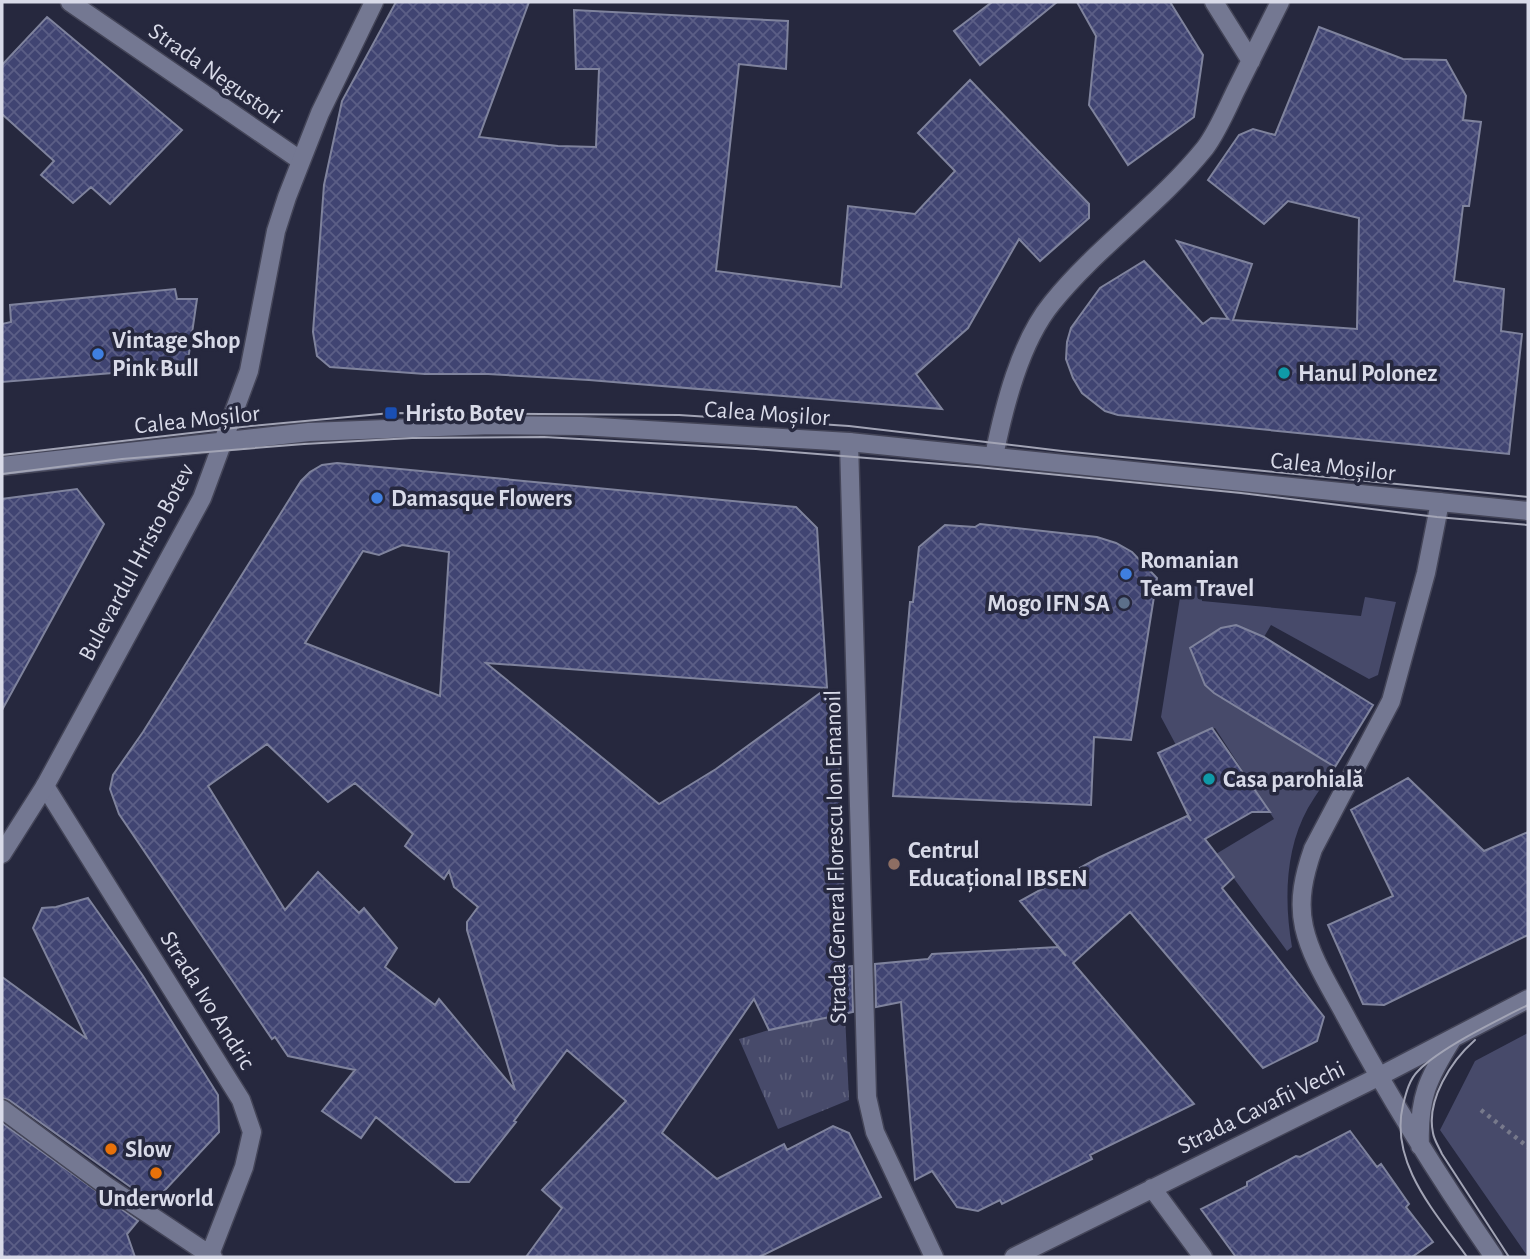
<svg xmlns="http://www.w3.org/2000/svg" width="1530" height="1259" font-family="'Alegreya Sans',sans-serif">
<defs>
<pattern id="grass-tufts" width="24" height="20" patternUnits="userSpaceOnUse" patternTransform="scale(1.75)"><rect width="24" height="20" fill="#474a6a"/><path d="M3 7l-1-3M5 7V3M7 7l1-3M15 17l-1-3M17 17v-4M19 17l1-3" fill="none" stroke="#61647f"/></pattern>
<pattern id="building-cross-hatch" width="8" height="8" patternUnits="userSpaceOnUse" patternTransform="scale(1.75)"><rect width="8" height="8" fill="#404472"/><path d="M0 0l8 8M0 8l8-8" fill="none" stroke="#5b5e86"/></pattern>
</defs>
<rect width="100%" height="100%" fill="#26283e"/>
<path fill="url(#grass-tufts)" d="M845 1014 849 1100 778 1129 739 1039 769 1030Z"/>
<path fill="#474a6a" d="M1182 585 1203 587 1202 601 1361 616 1365 597 1396 602 1378 675 1369 679 1271 625 1264 637 1236 625 1221 628 1214 693 1335 767C1326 781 1316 794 1308 808 1285 849 1284 902 1292 947L1287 951 1216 854 1274 819 1215 728 1176 745 1161 717Z
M1528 1033V1257L1440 1130 1475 1061Z"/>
<path fill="url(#building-cross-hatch)" stroke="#7f839d" stroke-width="2" fill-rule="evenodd" d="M396 2H529L479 137 558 146 596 147 599 69H576L574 10 788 21 786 69 739 64 716 271 841 287 848 206 915 214 955 171 918 133 970 80 1089 204V218L1040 261 1019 239 968 328 916 374 942 409 589 380 488 374H425L330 367 317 356 313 332 324 185 342 101Z
M992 2H1057L980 65 954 31Z
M1077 2H1170L1203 55 1194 117 1128 165 1089 105 1096 36Z
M47 17 182 130 110 204 91 187 73 203 41 175 54 161 2 114V65Z
M1319 27 1403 59 1446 60 1466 96 1463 120 1481 122 1469 206H1463L1454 281 1504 289 1501 331 1522 334 1509 454 1118 415 1105 411 1082 393 1073 378 1066 359 1067 342 1071 328 1100 288 1144 261 1203 324 1211 318 1228 319 1177 241 1252 264 1233 320 1357 329 1359 218 1288 201 1264 224 1208 180 1239 135 1253 129 1275 135Z
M175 289 177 299H197L187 367 2 382V324L11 322 10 305Z
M337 463 796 507 817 528 827 688 486 663 659 804 716 769 827 688V704L837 703 844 905 842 967 852 966 853 1012 769 1030 754 999 662 1133 717 1179 784 1144 787 1150 833 1126 849 1133 881 1197 759 1257H526L562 1208 542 1190 626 1101 567 1050 514 1121 516 1122 469 1182H455L376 1117 361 1138 322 1111 355 1070 288 1056 275 1037 272 1039 119 814 110 789 113 775 143 732 301 481 310 472 322 465ZM402 545 449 552 440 696 305 643 363 551 379 555ZM267 744 328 802 355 783 413 834 405 846 444 879 449 871 454 887 478 907 467 922V930L515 1090 439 999 435 1005 385 967 397 948 364 908 359 913 318 872 285 910 208 786Z
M77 489 104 524 2 710V499Z
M980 524 1097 537 1116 543 1132 552 1157 578 1131 740 1094 737 1091 805 893 796 910 602H913L919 547 945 525 975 527Z
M1236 625 1264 637 1373 705 1335 767 1214 693 1205 685 1190 648 1221 628Z
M1212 728 1270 812H1252L1205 839 1234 877 1222 888 1324 1017 1317 1041 1263 1068 1130 912 1073 963 1194 1104 1090 1155 1092 1159 1002 1204 1000 1200 978 1211 957 1207 932 1171 915 1180 901 1002 876 1007 875 964 928 959 932 954 1058 947 1066 956 1020 901 1098 858 1187 816 1191 821 1158 753Z
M1408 778 1484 851 1528 832V935L1384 1005 1363 1004 1328 925 1393 896 1351 810Z
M88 898 143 976 218 1095 219 1132 153 1203 9 1100 2 1098V977L87 1039 33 928 42 908 56 907Z
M2 1123 138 1221 127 1234 135 1257H2Z
M1350 1131 1377 1167 1381 1164 1409 1204 1406 1207 1433 1242 1412 1257H1236L1201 1209 1247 1186V1182L1296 1156 1300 1157Z"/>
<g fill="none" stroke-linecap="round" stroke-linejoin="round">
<defs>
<path id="minor" d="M70 2 300 160
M1214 2 1251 61
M849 442 867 1097 875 1132 934 1257
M994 456C1004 407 1020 342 1052 303 1098 246 1159 205 1205 148 1217 132 1226 111 1235 92 1250 62 1265 32 1280 2
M1440 502 1426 573 1391 701 1313 849C1304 875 1298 900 1304 927 1311 958 1330 987 1345 1015 1390 1099 1440 1179 1494 1257
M45 786 241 1100 252 1132 244 1167 209 1257
M2 1109 105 1185 213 1257
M1420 1146C1418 1098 1428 1078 1453 1038
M1152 1188 1203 1257
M1014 1257 1378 1077 1528 999"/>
<path id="tertiary" d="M2 466 309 432 491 425 581 426 849 442 1528 511
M2 854 45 786 202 498 249 371 276 231 287 197 320 113 374 2"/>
</defs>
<use href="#minor" stroke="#444558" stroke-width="21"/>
<use href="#tertiary" stroke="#444558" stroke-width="21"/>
<path stroke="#77798b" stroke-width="4.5" stroke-dasharray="3.5 5" stroke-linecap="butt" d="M1481 1110 1528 1147"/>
<use href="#minor" stroke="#747892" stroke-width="18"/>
<use href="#tertiary" stroke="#747892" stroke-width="18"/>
<path stroke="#a2a4b5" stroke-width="2" d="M2 455 251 426 391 413 679 415 849 426 1062 451 1528 497
M2 474 122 459 304 444 412 438 544 437 756 449 978 467 1241 493 1437 517 1528 525
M1475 1040C1451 1061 1426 1100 1433 1133 1434 1140 1439 1147 1442 1154L1509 1257
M1467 1257C1436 1213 1389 1163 1403 1105 1406 1093 1409 1080 1418 1071 1440 1048 1498 1020 1528 1005"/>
</g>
<g fill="#3f7fe0" stroke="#26283e" stroke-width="2.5">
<circle cx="98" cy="354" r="7"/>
<circle cx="377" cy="498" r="7"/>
<circle cx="1126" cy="574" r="7"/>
</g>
<g fill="#0f9aa8" stroke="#26283e" stroke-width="2.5">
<circle cx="1284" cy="373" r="7"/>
<circle cx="1209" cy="779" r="7"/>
</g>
<rect fill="#1a4fb4" stroke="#26283e" stroke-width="2.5" x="384" y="406" width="14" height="14" rx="3.5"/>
<circle fill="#5c6f8a" stroke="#26283e" stroke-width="2.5" cx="1124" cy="603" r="7"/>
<circle fill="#8d6e63" stroke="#26283e" stroke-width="2.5" cx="894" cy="864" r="7"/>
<g fill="#e8710a" stroke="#26283e" stroke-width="2.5">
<circle cx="111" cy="1149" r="7"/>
<circle cx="156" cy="1173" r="7"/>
</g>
<g text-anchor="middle" stroke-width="7" stroke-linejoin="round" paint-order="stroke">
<g font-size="24" fill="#d8dae8" stroke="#26283e">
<text transform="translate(216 73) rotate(35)" y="8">Strada Negustori</text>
<text transform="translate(767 413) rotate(4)" y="8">Calea Moșilor</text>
<text transform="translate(197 419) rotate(-6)" y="8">Calea Moșilor</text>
<text transform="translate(1333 466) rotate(6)" y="8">Calea Moșilor</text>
<text transform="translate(136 562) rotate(-62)" y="8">Bulevardul Hristo Botev</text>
<text transform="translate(835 857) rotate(-91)" y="8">Strada General Florescu Ion Emanoil</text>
<text transform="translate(208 1000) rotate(58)" y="8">Strada Ivo Andric</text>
<text transform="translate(1261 1107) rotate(-26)" y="8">Strada Cavafii Vechi</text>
</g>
<g font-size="24" font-weight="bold" fill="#d8dae8" stroke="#26283e" text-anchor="start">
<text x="112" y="348">Vintage Shop<tspan x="112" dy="28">Pink Bull</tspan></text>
<text x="1298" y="381">Hanul Polonez</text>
<text x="405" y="421">Hristo Botev</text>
<text x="391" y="506">Damasque Flowers</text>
<text x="1140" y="568">Romanian<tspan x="1140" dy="28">Team Travel</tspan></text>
<text x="1110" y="611" text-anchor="end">Mogo IFN SA</text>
<text x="1223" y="787">Casa parohială</text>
<text x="908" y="858">Centrul<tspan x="908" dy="28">Educațional IBSEN</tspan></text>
<text x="125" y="1157">Slow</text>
<text x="156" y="1206" text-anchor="middle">Underworld</text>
</g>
</g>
<rect width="1530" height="1259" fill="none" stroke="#d8dae8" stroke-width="7"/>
</svg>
